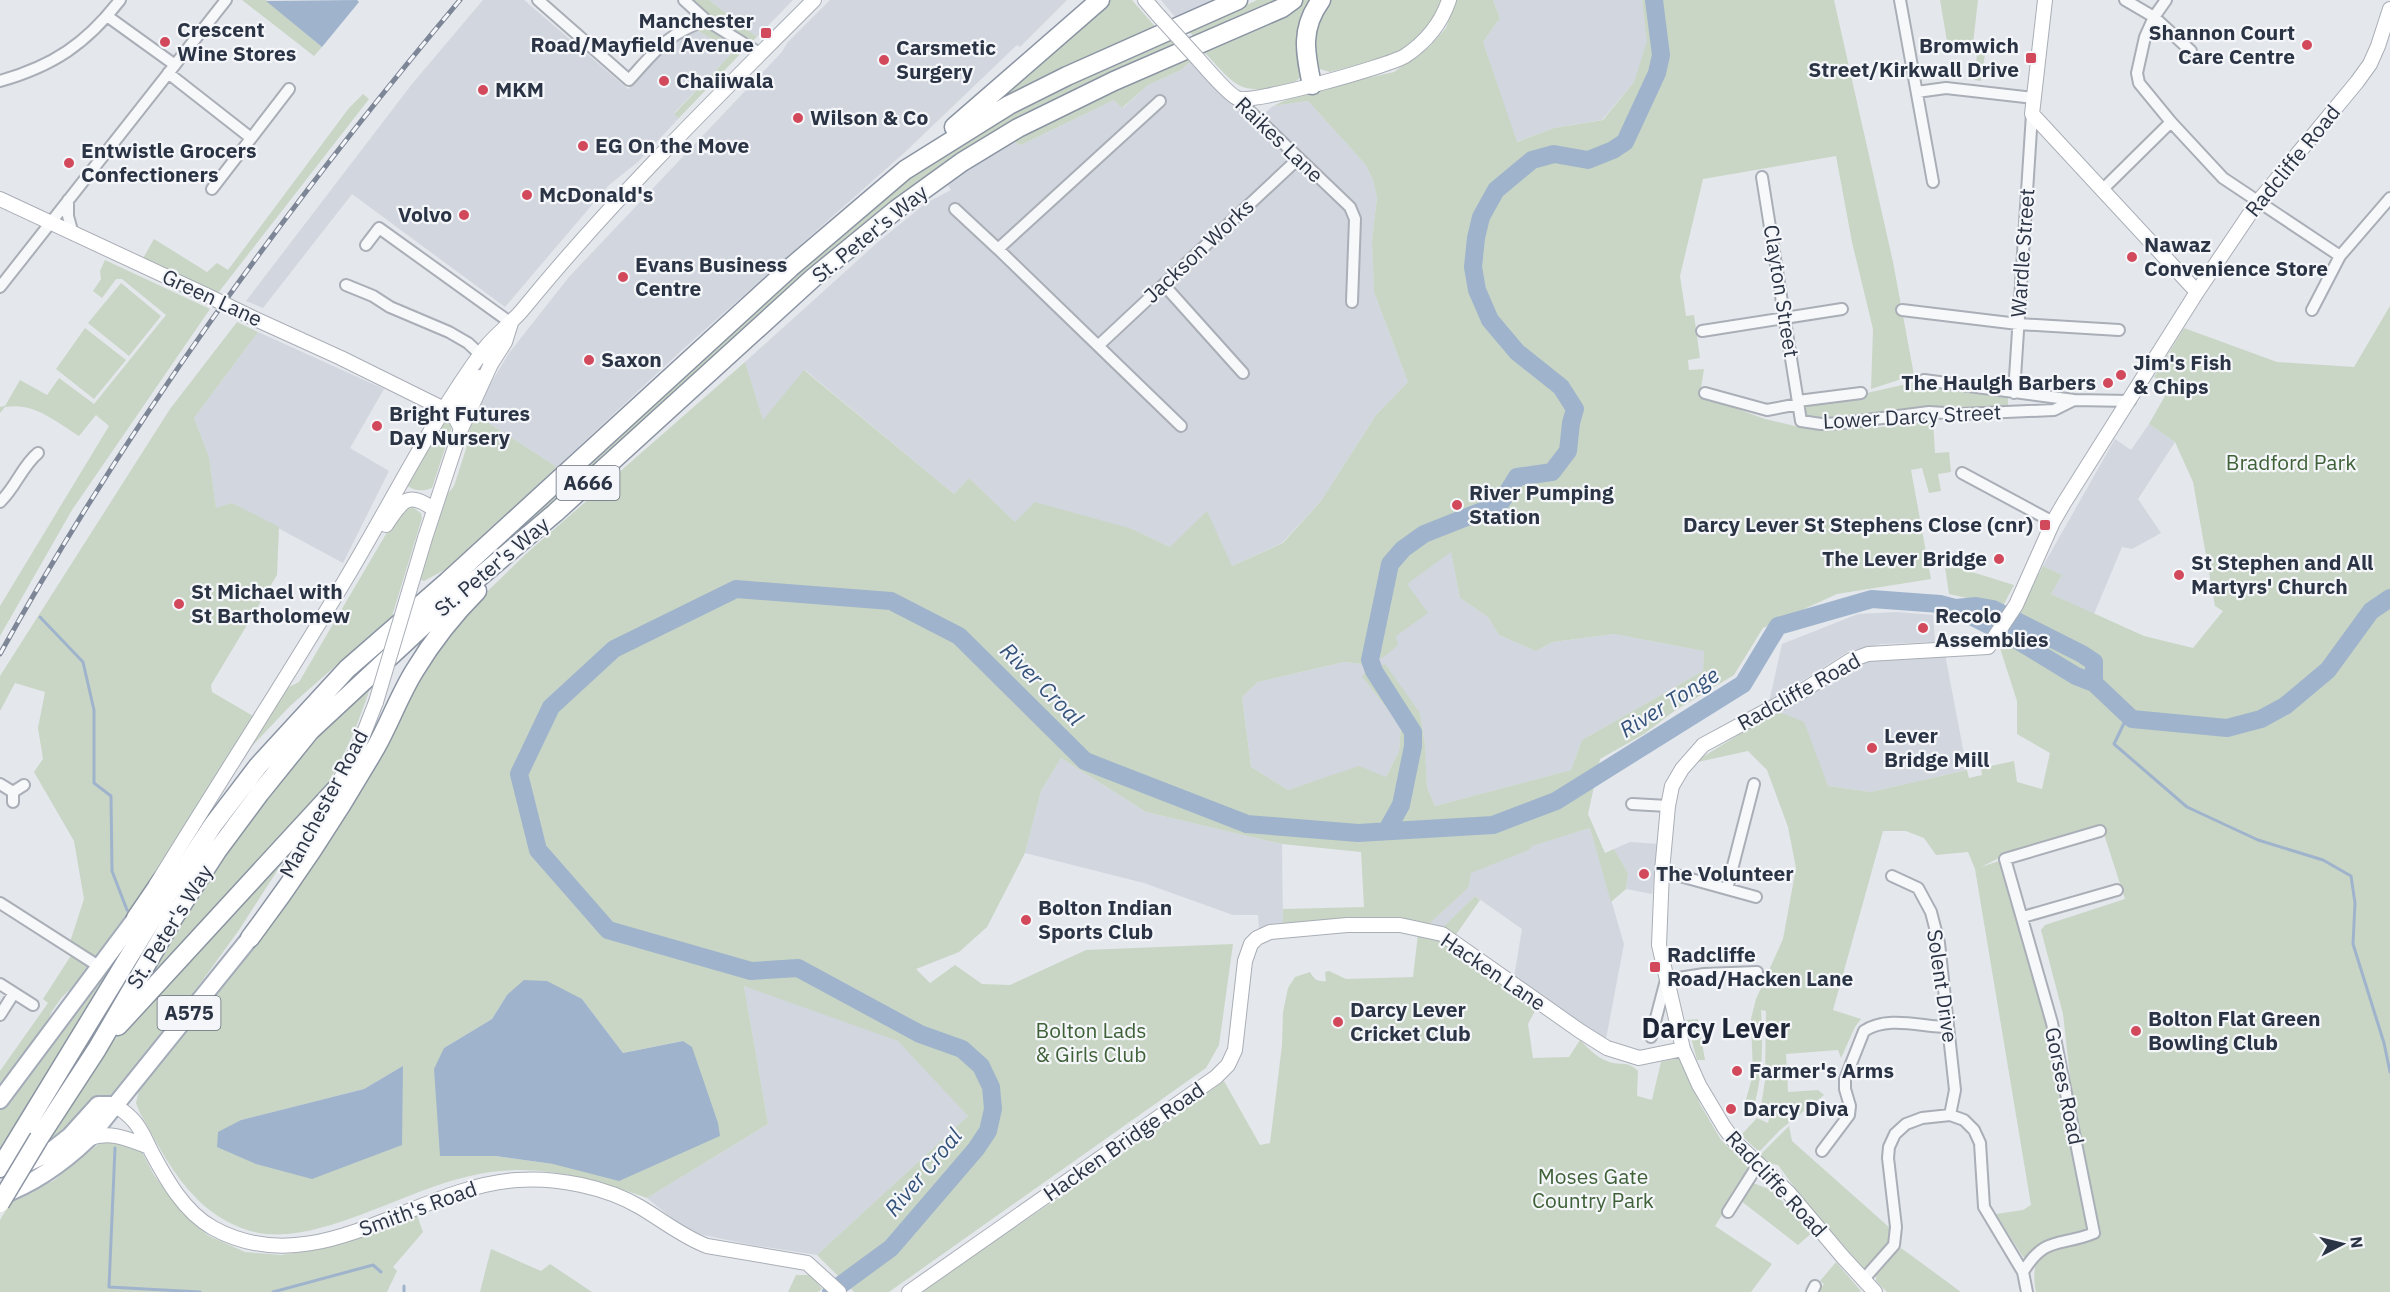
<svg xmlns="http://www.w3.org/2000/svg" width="2390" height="1292" font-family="'IBM Plex Sans',sans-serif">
<rect width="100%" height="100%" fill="#e4e7ec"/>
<path fill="#d2d6de" d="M483 0H524L628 89 674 42 685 33 695 29 733 52 674 113 679 118 639 161 609 185 505 307 352 194 263 308 246 301 412 84Z
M709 0H793L757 37Z
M830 0H1067L1020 47 1017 45 904 153 682 350 557 467 473 413 509 353 569 277 781 53 788 42Z
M1161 0H1215L1176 18Z
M1493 0H1642L1648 41 1634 82 1602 120 1554 128 1516 142 1483 42 1500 18Z
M1190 62 1252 124 1273 106 1308 101 1366 165 1373 180 1377 197 1372 241 1374 292 1408 382 1376 415 1321 501 1282 543 1232 566 1170 547 1132 529 1015 522 969 478 954 494 805 370 763 421 745 362 878 242 926 203 951 190 946 182 1012 141 1021 145 1114 100 1123 108 1148 85 1181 70Z
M258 332 384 389 350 448 389 471 343 563 232 503 216 509 209 457 194 418Z
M2149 424 2175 442 2138 499 2161 533 2132 549 2122 547 2094 614 2051 594 2062 575 2043 566 2115 439 2131 450Z
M1451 551 1460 598 1488 617 1499 635 1536 651 1553 642 1614 634 1704 651 1703 671 1582 740 1571 770 1435 806 1427 788 1425 745 1420 713 1362 677 1401 726 1399 751 1386 777 1319 780 1288 790 1251 767 1242 697 1258 682 1344 662 1363 664 1396 636 1406 584Z
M1897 612 1933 615 1935 642 1881 644 1849 651 1769 702 1782 644 1858 614Z
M1945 654 1967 770 1871 792 1828 786 1818 762 1777 711 1856 665 1882 658Z
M1061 758 1146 812 1282 844 1283 925 1259 929 1258 915H1233L1144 883 1025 853 1041 791Z
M1590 828 1624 944 1606 1039 1575 1021 1514 977 1522 929 1475 896 1443 927 1429 924 1468 888 1470 873 1529 850 1531 846Z
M1630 842 1659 844 1652 894 1626 889 1628 873 1614 849Z
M744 986 849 1021 898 1041 916 1057 968 1116 817 1255 752 1245 689 1232 647 1198 768 1124Z"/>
<path fill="#c9d6c5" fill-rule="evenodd" d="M242 0H266L322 47 314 56Z
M690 0H709L757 37 749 44 710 18Z
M1110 0H1132L1158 30 982 113Z
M1257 0H1282L1198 40 1189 32Z
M1304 0H1315L1301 77C1295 83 1287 84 1279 86 1237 97 1231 79 1203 51L1278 15Z
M1331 0H1443C1418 56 1383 58 1330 72L1320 69 1315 64 1313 32 1320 14Z
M1455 0H1493L1500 18 1483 42 1517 142 1554 128 1603 120 1634 82 1647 41 1642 0H1834L1893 262 1914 375 1871 389 1873 329 1852 242 1836 156 1703 179 1680 276 1686 316 1694 315 1700 358 1688 360 1689 370 1704 369 1700 395 1765 419 1803 428V405L1867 395V393L1924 380 2008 394V407L1930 409 1871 415 1873 428 1933 421 1935 453 1949 452 1951 472 1938 474 1941 491 1929 493 1922 468 1911 470 1931 579 1837 594 1763 628 1734 675 1673 712 1644 734 1600 759 1588 814 1605 853 1614 849 1628 873 1626 889 1611 902 1590 828 1532 846 1529 850 1471 873 1468 888 1429 924 1406 921 1283 925V909L1364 907 1361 852 1282 844 1146 812 1061 758 1041 791 1025 853 987 927 959 952 916 969 930 983 955 965 982 984 1010 985 1086 950 1233 944 1219 1045 1206 1068 889 1292H854L817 1255 968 1116 898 1041 744 986 768 1124 647 1198C587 1177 534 1161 470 1176 408 1189 327 1240 266 1234 242 1232 215 1217 198 1200 173 1176 157 1143 140 1113L136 1103 140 1086 182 1032 424 668 469 609 527 553 745 362 763 420 804 370 954 494 969 478 1015 522 1035 502 1132 529 1170 547 1207 511 1232 566 1283 543 1321 501 1376 415 1408 382 1374 292 1372 241 1377 197 1373 180 1366 165 1308 101 1273 106 1301 93 1394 72 1429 47 1446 28ZM1451 552 1460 598 1488 617 1499 635 1536 651 1553 642 1614 634 1704 651 1703 671 1582 740 1571 770 1435 806 1427 788 1425 745 1420 713 1385 664 1366 671 1362 677 1401 726 1399 751 1386 777 1359 766 1288 790 1251 767 1242 697 1258 682 1344 662 1363 664 1384 657 1398 645 1396 636 1428 613 1407 584ZM507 995 582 999 623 1053 683 1041 553 1164 496 1156H440L444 1048 492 1019ZM402 1067 256 1164 241 1120 364 1089Z
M1940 0H1978L1973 44 1986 47 1981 81 1974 80 1977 55 1954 53 1948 47Z
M706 25 744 50 679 118 674 114 733 52 695 29Z
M1171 39 1179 48 952 161 504 548 498 549 500 540C581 467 662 394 742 321 808 262 874 200 948 150 1017 104 1094 72 1171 39Z
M1186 58 1190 62 1181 70 1148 85 1122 108 1114 100 1021 145 1012 141 1064 111Z
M363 94 369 99 218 293 142 260 154 239 207 272 217 263 228 270 349 108Z
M105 260 210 309 72 510 0 636V606L109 426 96 415 79 436C55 421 34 402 5 407L0 413V407L5 406 20 380 47 395 59 378 94 404 166 315 122 279H116L102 298 93 291 101 279 100 271Z
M121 283 161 316 129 356 88 323Z
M2390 306V1292H2036C2026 1240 2061 1246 2101 1236L2100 1227 2094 1221 2071 1085 2063 1014 2041 930 2045 925 2125 899 2101 825 2017 849 1981 867 2005 859 2048 1023 2090 1232 2039 1245 2026 1257H2023L1996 1214 2023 1210 2031 1205 1975 869 1968 852 1936 855 1924 838 1906 831H1883L1833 1010 1861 1019 1855 1027 1841 1058 1838 1050 1786 1054 1788 1092 1818 1090 1824 1095 1780 1130 1759 1152 1741 1135 1757 1118 1768 1123 1771 1112 1761 1106 1765 1081 1766 1011 1761 1010C1763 1044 1763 1080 1752 1112L1744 1107 1753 1074 1751 1019 1756 999 1783 939 1796 868 1788 827 1767 770 1748 751 1693 763 1777 711 1804 722 1828 786 1871 792 1967 770 1969 778 1982 775 1981 768 2014 761 2017 782 2042 789 2050 753 2017 734V701L2000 648 2043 566 2062 575 2051 594 2144 636 2193 648 2223 611 2215 606 2193 482 2175 442 2149 424 2170 387 2154 377 2184 328 2277 362 2354 367Z
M237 322 258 332 194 418 209 457 216 508 232 503 279 527 277 575 211 685 212 692 253 716 141 900 98 959 70 942 84 899 74 841 34 772 43 759 38 728 45 692 15 683 0 711V676L170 409Z
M85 328 126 360 94 399 56 369Z
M473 413 557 467 450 567 424 581 417 578 442 501 454 486 466 449Z
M447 418 452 424 451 430 432 488C422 492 413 491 405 484L443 421Z
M412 507 421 513 422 518 392 616 290 706 252 746 285 689 299 682 396 517 405 509Z
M1945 567 1959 568 2014 585 2003 606 1949 594Z
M373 679C358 725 342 767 312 806L126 1007 204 880 292 762Z
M195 839 0 1148V1110L56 1036Z
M295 843 239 930 168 1028 113 1099 79 1118 42 1152 111 1044 127 1023Z
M1475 896 1480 900 1455 936 1443 927Z
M1418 934 1440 941 1536 1009 1528 1024 1533 1058 1569 1057 1580 1040C1588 1048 1596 1057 1607 1061 1620 1067 1626 1059 1638 1071L1637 1096 1652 1100 1661 1062 1681 1057 1700 1104 1721 1140 1751 1169 1715 1226 1772 1264 1751 1292H919L1088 1178 1224 1081 1260 1145 1270 1143 1282 1045 1283 1012 1288 988 1295 977 1310 972C1314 979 1317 982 1326 981L1325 972 1329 971 1346 979 1413 977Z
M72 954 92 968 62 997 52 1011 46 1025 0 1083V1071L48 1003 43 999Z
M1698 1019V1020L1705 1060H1697L1686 1020Z
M1789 1126 1792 1141 1890 1228 1892 1243 1868 1270H1865L1803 1199 1778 1165 1768 1163 1760 1155Z
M119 1140 142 1152 154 1175 182 1213 209 1236 245 1252 281 1255 319 1249 417 1215 423 1232 393 1267 397 1271 387 1292H0V1220L12 1200 53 1181 101 1142Z
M1753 1183 1771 1190 1813 1232 1798 1245 1741 1201Z
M1901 1248 1961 1292H1887L1876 1281V1272Z
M491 1249 541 1271 550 1264 592 1292H480Z
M1836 1262 1861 1291 1860 1292H1818L1824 1284 1820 1281Z
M796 1275H812L822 1289 818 1292H788Z"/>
<path fill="#9fb4cc" d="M357 0 359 2 322 47 266 1Z
M524 980 547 981 582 999 623 1053 683 1041 692 1047 718 1123 720 1136 619 1181 553 1164 496 1156H440L434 1069 444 1048 492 1019 507 995Z
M403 1066 402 1145 312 1179 256 1164 217 1147 218 1132 241 1120 364 1089Z"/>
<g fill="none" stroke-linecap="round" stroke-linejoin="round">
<path stroke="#9fb4cc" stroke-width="3" d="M40 617 83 662 94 710V783L111 796 112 871 127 910
M2128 715 2114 744 2187 807 2258 840 2323 860 2351 876 2355 903 2353 944 2384 1043 2390 1072
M115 1148 109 1287 200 1292
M404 1286V1292
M273 1292 373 1265 381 1272"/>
<path stroke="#9fb4cc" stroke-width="18" d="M1956 608 1976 606 1993 609 2082 654 2094 662V683
M1387 830 1401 805 1413 746V732L1374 671 1370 660 1390 564 1403 549 1424 534 1500 504 1517 477 1552 472 1568 451 1571 423 1575 409 1561 387 1517 352 1490 320 1477 290 1473 267 1476 238 1481 217 1496 190 1532 160 1554 154 1588 160 1613 150 1625 142 1657 73 1661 55 1654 0
M831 1292 891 1248 976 1149 988 1131 993 1109 991 1087 981 1066 962 1049 920 1034 798 968 751 971 608 930 538 850 519 774 551 707 614 649 736 589 891 601 959 636 1085 761 1247 824 1358 833 1493 825 1556 801 1743 684 1778 626 1872 599 1940 604 1955 608 2012 637 2076 676 2094 683 2132 719 2227 728 2261 719 2285 706 2328 670 2371 611 2390 598"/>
<defs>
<path id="street" d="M538 0 629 80C657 49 666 35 706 20
M684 0 706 20 761 54
M1900 0 1933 182
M2125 0 2154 17 2191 51
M2166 0 2154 17 2145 37 2137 73 2139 83 2171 122 2223 178 2340 256
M107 16 175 65
M168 73 251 138
M0 81C53 66 86 44 120 0
M1917 92 1946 88 2034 98
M1236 98 1350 207 1355 219 1352 302
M1160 101 998 249 1181 426
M1762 177 1801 421 1821 424 1843 423 1929 412 1961 414 2054 410 2074 400
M212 189 289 89
M2102 190 2171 122
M68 200V216L73 234
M955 209 998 249
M366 245 379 228 511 323
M346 285 373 296 390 307 449 332 468 343 485 359
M1164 285 1243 373
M0 287 226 0
M1902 310 2018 324 2119 330
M2312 310 2340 256 2390 198
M1702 331 1842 309
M1099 345 1299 158
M1924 380 2074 400 2130 401
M1705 393 1767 410 1799 404
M2014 393 2032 114
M1798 401 1861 393
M1962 473 2053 522
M0 502C16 487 22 466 38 453
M0 784 13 792
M13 802V792L24 785
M1632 804 1668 806
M1662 871 1756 897
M1892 876 1918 888 1931 912 1939 943 1955 1090 1950 1115
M1727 889 1754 784
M0 903 100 967
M2023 917 2117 890
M0 984 33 1005
M0 1015 14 993
M1651 1037 1666 980 1704 974 1757 972
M1822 1151 1849 1115 1850 1106 1845 1089V1079L1864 1031C1888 1015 1922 1027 1948 1027
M1728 1212 1759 1163
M2023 1272C2045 1235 2060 1247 2094 1233L2052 1023 2005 859 2100 831
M1863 1280 1894 1245 1896 1227 1888 1158 1889 1147 1895 1134 1906 1124 1922 1118 1950 1115 1964 1120 1974 1130 1980 1143 1984 1207 2023 1272 2027 1292
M1812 1292 1815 1286"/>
<path id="secondary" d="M1145 0 1158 15
M2045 0 2032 114 2197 292
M1198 59C1205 67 1229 95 1237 98 1251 105 1388 66 1405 56 1426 42 1441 24 1449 0
M0 199 206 295
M251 317 341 358 444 409 456 419 461 429
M446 408 462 399 480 377
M386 525C401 503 407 489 433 509
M425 538 461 429 491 364 505 342 511 323
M289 870 358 748 376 702
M156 885C218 784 283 684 344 582 391 504 431 421 485 348 497 333 512 323 524 308 613 199 715 99 814 0
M116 1105C121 1110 128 1114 133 1120 141 1128 146 1141 151 1151 166 1179 184 1212 213 1228 317 1285 414 1187 517 1180 557 1177 606 1187 640 1207 662 1220 683 1237 707 1246L807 1263 839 1292
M88 1139C110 1130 128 1139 149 1147
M909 1292 1216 1077 1228 1065 1235 1050 1245 961 1251 944 1257 938 1270 932 1347 925H1400L1442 934 1580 1031 1607 1048 1639 1058 1683 1049
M1875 1292 1842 1256 1788 1192 1735 1142 1724 1127 1699 1085 1683 1049 1659 945 1662 871 1668 806 1672 786 1682 769 1703 745 1801 692 1851 660 1868 654 1988 647 2016 605 2053 522 2064 503 2197 292 2257 203 2357 82 2370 64 2378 46 2390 9"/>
<path id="primary" d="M0 1100 136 918
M15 1169 47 1154 70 1136 98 1105H116
M0 1196C35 1183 62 1164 88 1139L250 938"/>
<path id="highway" d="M1312 85C1305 52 1300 29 1321 0
M954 127 1100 0
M136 918 162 880
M250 938C296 877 338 813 376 747 390 722 400 694 415 670 432 642 454 614 477 591
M118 1026 336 789
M39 1138 97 1049 174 917 217 851 260 793 310 731 437 613 555 513 813 278 897 209 962 162 1018 128 1114 81 1282 8 1293 0
M0 1168 166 896 213 825 258 766 347 669 448 581 790 268 905 170 1009 105 1067 76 1238 0"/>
</defs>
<use href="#street" stroke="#a9aeb7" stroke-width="14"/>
<use href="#secondary" stroke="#a9aeb7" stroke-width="16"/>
<use href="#primary" stroke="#a3abb8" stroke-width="20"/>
<use href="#highway" stroke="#8b94a3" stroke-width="21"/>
<use href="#street" stroke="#f7f8fa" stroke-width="10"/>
<use href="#secondary" stroke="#fff" stroke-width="14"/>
<use href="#primary" stroke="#fff" stroke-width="16"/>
<use href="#highway" stroke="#fff" stroke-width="18"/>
<defs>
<path id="rail" d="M0 654C130 420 288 205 460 0"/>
</defs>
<use href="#rail" stroke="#7d8696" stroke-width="5"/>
<use href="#rail" stroke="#f4f6f9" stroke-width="3" stroke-dasharray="9" stroke-linecap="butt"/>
<defs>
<path id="secondary-bridge" d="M1158 15 1198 59
M206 295 251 317
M376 702 425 538"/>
<path id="highway-bridge" d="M0 1203 39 1138"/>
</defs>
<use href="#secondary-bridge" stroke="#a9aeb7" stroke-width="16" stroke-linecap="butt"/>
<use href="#highway-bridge" stroke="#8b94a3" stroke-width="21" stroke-linecap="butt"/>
<use href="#secondary-bridge" stroke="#fff" stroke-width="14"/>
<use href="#highway-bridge" stroke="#fff" stroke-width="18"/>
</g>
<g fill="#d1495b" stroke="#f4f6f9" stroke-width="2">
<rect x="760" y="27" width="12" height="12" rx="3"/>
<circle cx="165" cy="42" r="6"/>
<circle cx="2307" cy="45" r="6"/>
<rect x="2025" y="52" width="12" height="12" rx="3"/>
<circle cx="884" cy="60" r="6"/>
<circle cx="664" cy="81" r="6"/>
<circle cx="483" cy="90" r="6"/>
<circle cx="798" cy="118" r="6"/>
<circle cx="583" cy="146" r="6"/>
<circle cx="69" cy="163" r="6"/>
<circle cx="527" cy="195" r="6"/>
<circle cx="464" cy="215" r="6"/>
<circle cx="2132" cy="257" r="6"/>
<circle cx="623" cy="277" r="6"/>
<circle cx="589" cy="360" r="6"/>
<circle cx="2121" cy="375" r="6"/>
<circle cx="2108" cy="383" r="6"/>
<circle cx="377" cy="426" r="6"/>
<circle cx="1457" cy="505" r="6"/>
<rect x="2039" y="519" width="12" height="12" rx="3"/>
<circle cx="1999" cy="559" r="6"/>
<circle cx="2179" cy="575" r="6"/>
<circle cx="179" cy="604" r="6"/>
<circle cx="1923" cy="628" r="6"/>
<circle cx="1872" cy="748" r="6"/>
<circle cx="1644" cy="874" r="6"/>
<circle cx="1026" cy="920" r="6"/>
<rect x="1649" y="961" width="12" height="12" rx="3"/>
<circle cx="1338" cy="1022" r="6"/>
<circle cx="2136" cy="1031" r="6"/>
<circle cx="1737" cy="1071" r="6"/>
<circle cx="1731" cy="1109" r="6"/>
</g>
<g text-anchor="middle" stroke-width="4.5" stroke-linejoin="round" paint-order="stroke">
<g fill="#f4f6f9" stroke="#676e7b" stroke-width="1.5">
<rect x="556.5" y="466" width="63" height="34" rx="4.5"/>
<rect x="157.5" y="996" width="63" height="34" rx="4.5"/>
</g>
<g font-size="20" font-weight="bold" fill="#2b3445">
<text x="588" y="490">A666</text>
<text x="189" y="1020">A575</text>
</g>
<g font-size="21" font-weight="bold" fill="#2b3445" stroke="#f4f6f9" text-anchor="start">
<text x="754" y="28" text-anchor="end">Manchester<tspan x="754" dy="24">Road/Mayfield Avenue</tspan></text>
<text x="177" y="37">Crescent<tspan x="177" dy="24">Wine Stores</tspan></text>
<text x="2295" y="40" text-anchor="end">Shannon Court<tspan x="2295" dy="24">Care Centre</tspan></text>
<text x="2019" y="53" text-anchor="end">Bromwich<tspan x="2019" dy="24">Street/Kirkwall Drive</tspan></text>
<text x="896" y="55">Carsmetic<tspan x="896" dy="24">Surgery</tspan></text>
<text x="676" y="88">Chaiiwala</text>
<text x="495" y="97">MKM</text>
<text x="810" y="125">Wilson &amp; Co</text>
<text x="595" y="153">EG On the Move</text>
<text x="81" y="158">Entwistle Grocers<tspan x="81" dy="24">Confectioners</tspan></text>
<text x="539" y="202">McDonald's</text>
<text x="452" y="222" text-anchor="end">Volvo</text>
<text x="2144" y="252">Nawaz<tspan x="2144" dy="24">Convenience Store</tspan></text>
<text x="635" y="272">Evans Business<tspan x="635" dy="24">Centre</tspan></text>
<text x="601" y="367">Saxon</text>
<text x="2133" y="370">Jim's Fish<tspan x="2133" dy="24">&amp; Chips</tspan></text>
<text x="2096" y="390" text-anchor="end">The Haulgh Barbers</text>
<text x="389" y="421">Bright Futures<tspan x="389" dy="24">Day Nursery</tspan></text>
<text x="1469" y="500">River Pumping<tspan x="1469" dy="24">Station</tspan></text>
<text x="2033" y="532" text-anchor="end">Darcy Lever St Stephens Close (cnr)</text>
<text x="1987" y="566" text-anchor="end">The Lever Bridge</text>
<text x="2191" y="570">St Stephen and All<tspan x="2191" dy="24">Martyrs' Church</tspan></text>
<text x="191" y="599">St Michael with<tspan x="191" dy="24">St Bartholomew</tspan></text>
<text x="1935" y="623">Recolo<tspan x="1935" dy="24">Assemblies</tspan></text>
<text x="1884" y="743">Lever<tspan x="1884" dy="24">Bridge Mill</tspan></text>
<text x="1656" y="881">The Volunteer</text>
<text x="1038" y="915">Bolton Indian<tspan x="1038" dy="24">Sports Club</tspan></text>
<text x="1667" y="962">Radcliffe<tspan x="1667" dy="24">Road/Hacken Lane</tspan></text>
<text x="1350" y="1017">Darcy Lever<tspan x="1350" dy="24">Cricket Club</tspan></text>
<text x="2148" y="1026">Bolton Flat Green<tspan x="2148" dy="24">Bowling Club</tspan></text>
<text x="1749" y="1078">Farmer's Arms</text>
<text x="1743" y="1116">Darcy Diva</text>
</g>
<g font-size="21" fill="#2b3445" stroke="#f4f6f9">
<text transform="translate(1279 140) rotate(44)" y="7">Raikes Lane</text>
<text transform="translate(2293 161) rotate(-51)" y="7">Radcliffe Road</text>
<text transform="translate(870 234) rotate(-39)" y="7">St. Peter's Way</text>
<text transform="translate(1199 251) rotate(-43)" y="7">Jackson Works</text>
<text transform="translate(2023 253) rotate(-86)" y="7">Wardle Street</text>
<text transform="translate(1781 291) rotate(81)" y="7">Clayton Street</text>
<text transform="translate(212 298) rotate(25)" y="7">Green Lane</text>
<text transform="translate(1912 417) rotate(-3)" y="7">Lower Darcy Street</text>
<text transform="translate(492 567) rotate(-40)" y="7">St. Peter's Way</text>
<text transform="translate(1799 692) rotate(-29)" y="7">Radcliffe Road</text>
<text transform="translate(324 804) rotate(-62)" y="7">Manchester Road</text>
<text transform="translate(170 927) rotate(-58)" y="7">St. Peter's Way</text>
<text transform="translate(1493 972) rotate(34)" y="7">Hacken Lane</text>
<text transform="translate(1942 986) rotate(82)" y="7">Solent Drive</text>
<text transform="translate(2064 1086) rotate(78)" y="7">Gorses Road</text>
<text transform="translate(1124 1142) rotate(-35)" y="7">Hacken Bridge Road</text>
<text transform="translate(1776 1184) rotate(47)" y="7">Radcliffe Road</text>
<text transform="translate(418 1209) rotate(-20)" y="7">Smith's Road</text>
</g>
<g font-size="21" fill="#3f6138" stroke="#f4f6f9">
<text x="2291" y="470">Bradford Park</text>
<text x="1091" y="1038">Bolton Lads<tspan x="1091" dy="24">&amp; Girls Club</tspan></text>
<text x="1593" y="1184">Moses Gate<tspan x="1593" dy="24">Country Park</tspan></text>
</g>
<g font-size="22" font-style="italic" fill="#34527a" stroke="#f4f6f9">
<text transform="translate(1042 684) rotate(45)" y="8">River Croal</text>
<text transform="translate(1669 702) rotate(-32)" y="8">River Tonge</text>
<text transform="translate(923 1172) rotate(-50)" y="8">River Croal</text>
</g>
<g font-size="27" font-weight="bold" fill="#1d2536" stroke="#f4f6f9">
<text x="1716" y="1038">Darcy Lever</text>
</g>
</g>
<g transform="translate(2342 1244) rotate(83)" stroke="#f4f6f9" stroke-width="4.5" paint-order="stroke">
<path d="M0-4.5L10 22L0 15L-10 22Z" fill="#2b3445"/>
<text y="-9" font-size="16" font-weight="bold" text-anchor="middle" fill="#2b3445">N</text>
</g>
</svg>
